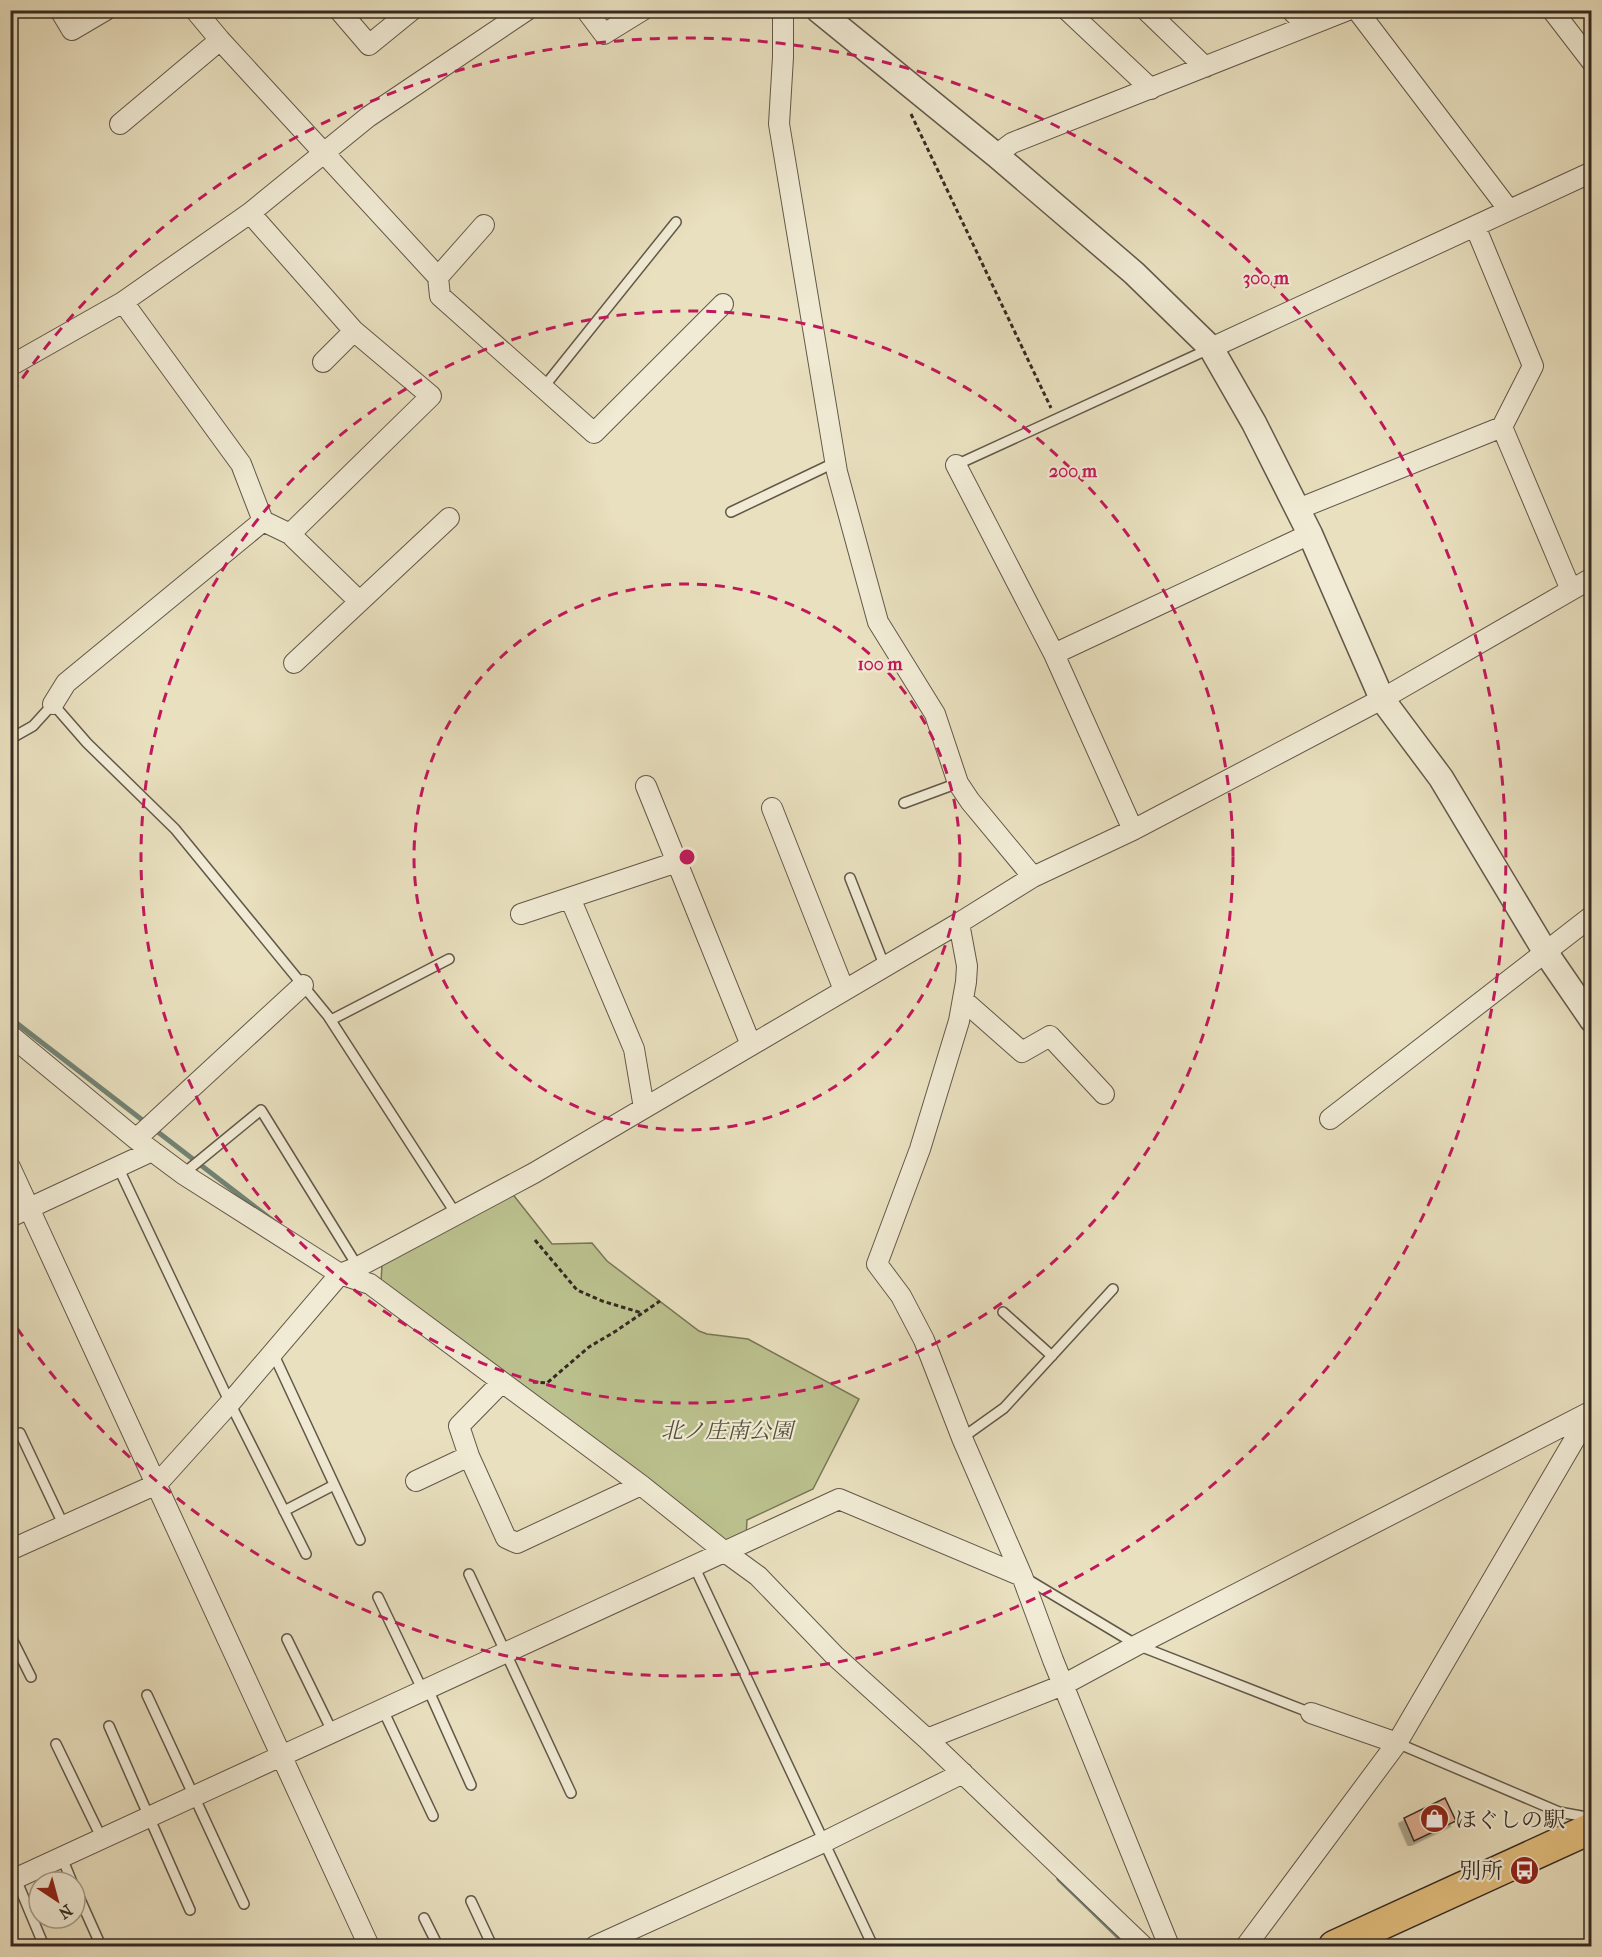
<svg xmlns="http://www.w3.org/2000/svg" width="1602" height="1957" font-family="'IM FELL French Canon','Noto Serif JP',serif">
<defs>
<filter id="shadow"><feDropShadow dx="-5.5" dy="5.5" stdDeviation="0" flood-color="#0004"/></filter>
</defs>
<rect width="100%" height="100%" fill="#e9e0bf"/>
<filter id="stains"><feTurbulence type="fractalNoise" baseFrequency=".00333" numOctaves="4"/><feColorMatrix values="0 0 0 0 .2 0 0 0 0 .09 0 0 0 0 .02 0 0 0 .5 -.17"/></filter>
<radialGradient id="worn" r=".72"><stop offset=".6" stop-color="#630" stop-opacity="0"/><stop offset="1" stop-color="#630" stop-opacity=".3"/></radialGradient>
<path fill="#bbc18e" stroke="#787658" stroke-width="1.5" d="M511 1192 552 1244 592 1243 607 1261 699 1331 707 1334 748 1339 859 1399 813 1489 747 1520 746 1537 727 1542 381 1282 382 1265Z"/>
<g fill="none" stroke-linecap="round" stroke-linejoin="round">
<path stroke="#718375" stroke-width="5" d="M10 1018 276 1223
M1059 1879 1128 1946"/>
</g>
<path fill="#e0af95" stroke="#352a23" stroke-width="1.5" filter="url(#shadow)" d="M1445 1798 1456 1821 1414 1841 1404 1818Z"/>
<g fill="none" stroke-linecap="round" stroke-linejoin="round">
<defs>
<path id="service" d="M543 388 676 222
M956 465 1209 349
M731 512 836 462
M10 739 33 726 53 704 87 743 175 829 328 1016 456 1214
M904 803 958 783
M850 878 885 967
M331 1020 449 959
M118 1167 230 1403 306 1554
M183 1174 261 1110 358 1267
M1003 1312 1052 1356
M273 1353 360 1540
M20 1433 64 1526
M962 1438 1004 1408 1113 1289
M284 1511 334 1485
M694 1566 873 1946
M469 1574 571 1793
M1027 1579 1137 1645 1311 1713
M378 1597 423 1691
M10 1635 31 1677
M287 1639 333 1733
M428 1689 471 1785
M147 1695 244 1904
M383 1710 433 1816
M109 1726 190 1910
M1397 1743 1559 1812 1592 1818
M56 1744 102 1839
M62 1858 72 1882
M16 1879 44 1946
M75 1888 101 1946
M471 1901 492 1946
M424 1918 438 1946"/>
<path id="minor" d="M60 10 72 30 106 10
M195 10 220 40 438 277 440 296 594 433 723 304
M339 10 369 45 412 10
M586 10 604 34 643 10
M783 10V57L779 124 837 472 878 622 935 714 958 783 970 801 1033 877
M1067 10 1151 89
M1146 10 1205 67
M1291 10 1307 26
M1357 10 1509 210
M1552 10 1592 62
M120 124 220 40
M996 155 1012 143 1348 10
M250 213 354 331
M438 277 484 225
M1211 348 1592 172
M10 366 123 302 250 213 368 117 527 10
M1502 427 1571 590
M956 465 1054 654 1133 830
M1298 509 1502 427 1533 366 1475 226
M263 521 290 534 359 601
M290 534 431 396 354 331 323 362
M1054 654 1310 534
M294 663 449 518
M53 704 66 683 263 521 241 464 123 302
M646 786 751 1045
M772 808 844 990
M570 898 634 1049 644 1108
M521 914 677 862
M959 923 967 966 966 982 959 1021 920 1149 877 1264 901 1296 924 1340 962 1438 1022 1576 1053 1660 1169 1946
M963 1000 1022 1052 1050 1036 1104 1094
M10 1035 136 1139 183 1174 340 1274 370 1284 641 1485 725 1552 758 1576 835 1656 927 1739 1143 1946
M1330 1119 1592 916
M136 1139 303 985
M10 1167 369 1946
M10 1217 152 1151
M501 1383 459 1426 469 1456 506 1538 517 1543 641 1485
M416 1481 469 1456
M10 1550 157 1484 230 1403 340 1274 358 1267 534 1173 959 923 1033 877 1133 830 1382 699 1592 578
M1311 1713 1397 1743
M927 1739 1063 1685 1137 1645 1592 1411
M10 1881 839 1499 1022 1576
M595 1946 824 1842 963 1773
M1246 1946 1397 1743 1590 1413"/>
<path id="tertiary" d="M818 10 996 155 1134 273 1211 348 1254 423 1310 534 1382 699 1441 778 1546 953 1592 1020"/>
<path id="primary" d="M1334 1946 1592 1828"/>
</defs>
<use href="#service" stroke="#62584a" stroke-width="12"/>
<use href="#minor" stroke="#62584a" stroke-width="22"/>
<use href="#tertiary" stroke="#62584a" stroke-width="27"/>
<use href="#primary" stroke="#352a23" stroke-width="33"/>
<path stroke="#352a23" stroke-width="3" stroke-dasharray="4.5 3" stroke-linecap="butt" d="M911 114 1051 408
M535 1240 577 1290 602 1301 642 1313
M533 1382 547 1383 589 1347 616 1331 660 1301"/>
<use href="#service" stroke="#f1ebd5" stroke-width="9"/>
<use href="#minor" stroke="#f1ebd5" stroke-width="20"/>
<use href="#tertiary" stroke="#f1ebd5" stroke-width="24"/>
<use href="#primary" stroke="#e4c080" stroke-width="30"/>
</g>
<g fill="none" stroke="#c2185b" stroke-width="3" stroke-dasharray="10 8">
<circle cx="687" cy="857" r="273"/>
<circle cx="687" cy="857" r="546"/>
<path d="M12 393A819 819 0 1 1 12 1321"/>
</g>
<defs>
<symbol id="shop-disc" viewBox="-11 -11 22 22"><circle r="9.5" fill="#8f2418" stroke="#f1ebd5"/><path d="M-5-2.5h2.3a2.7 3.5 0 0 1 5.4 0H5L5.5 6h-11ZM-1.5-2.5h3a1.5 2.3 0 0 0-3 0Z" fill="#fff"/></symbol>
<symbol id="bus-disc" viewBox="-11 -11 22 22"><circle r="9.5" fill="#8f2418" stroke="#f1ebd5"/><path d="M-5-6H5V4H4V6H2V4H-2V6H-4V4H-5ZM-3.5-4V0h7V-4ZM-3.5 1.2v1.5H-2V1.2ZM2 1.2v1.5H3.5V1.2Z" fill="#fff"/></symbol>
</defs>
<g fill-rule="evenodd">
<use href="#shop-disc" x="1418" y="1802" width="33" height="33"/>
<use href="#bus-disc" x="1508" y="1854" width="33" height="33"/>
</g>
<g text-anchor="middle" stroke-width="4.5" stroke-linejoin="round" paint-order="stroke">
<g font-size="22" font-style="italic" fill="#56503e" stroke="#f1ebd5">
<text x="727" y="1438">北ノ庄南公園</text>
</g>
<g font-size="22" fill="#352a23" stroke="#f1ebd5" text-anchor="start">
<text x="1455" y="1827">ほぐしの駅</text>
<text x="1503" y="1878" text-anchor="end">別所</text>
</g>
</g>
<circle cx="687" cy="857" r="9" fill="#c2185b" stroke="#f1ebd5" stroke-width="3"/>
<g font-size="18" text-anchor="middle" font-weight="bold" fill="#c2185b" stroke="#f1ebd5" stroke-width="4.5" stroke-linejoin="round" paint-order="stroke">
<text x="1266" y="284">300 m</text>
<text x="1073" y="477">200 m</text>
<text x="880" y="670">100 m</text>
</g>
<rect width="1602" height="1957" fill="none" stroke="#e9e0bf" stroke-width="36"/>
<rect x="12" y="12" width="1578" height="1933" fill="none" stroke="#352a23" stroke-width="3"/>
<rect x="18" y="18" width="1566" height="1921" fill="none" stroke="#352a23" stroke-width="1.5"/>
<g transform="translate(57 1900) rotate(144)"><circle r="28" fill="#f1ebd5" stroke="#a69e8e" stroke-width="1.5"/>
<path d="M0-4.5L10 22L0 15L-10 22Z" fill="#8f2418"/>
<text y="-9" font-size="16" font-weight="bold" text-anchor="middle" fill="#352a23">N</text>
</g>
<rect width="100%" height="100%" filter="url(#stains)"/>
<rect width="100%" height="100%" fill="url(#worn)"/>
</svg>
